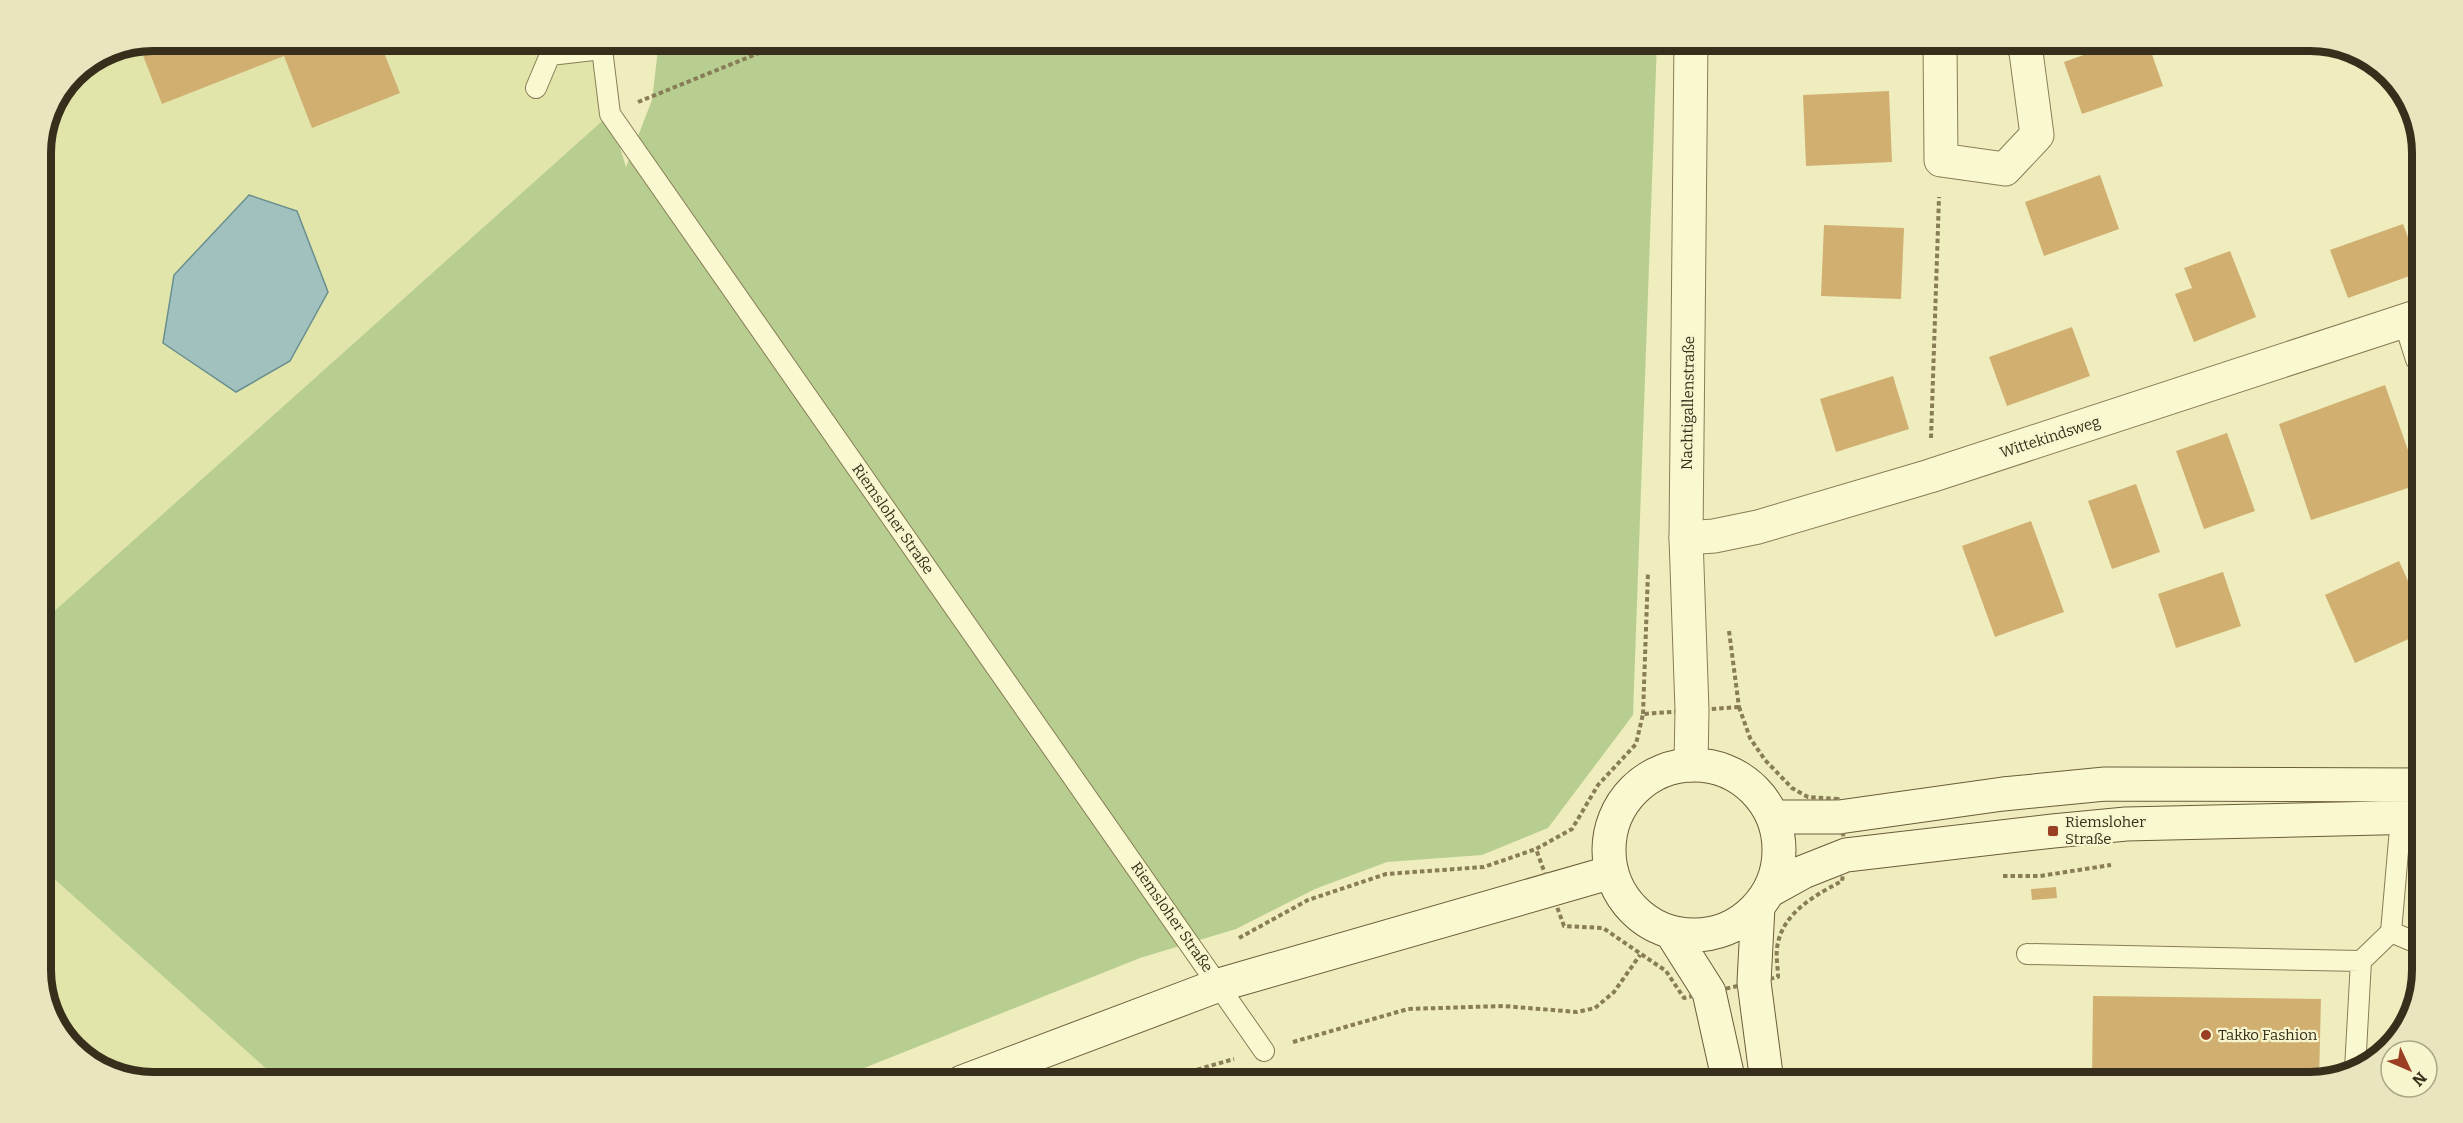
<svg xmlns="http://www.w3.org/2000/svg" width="2463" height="1123" font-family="Bitter,serif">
<rect width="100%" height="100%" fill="#efedbd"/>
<path fill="#e1e5aa" d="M153 41H600L610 114 41 623V146L74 73 110 49Z
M41 867 281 1082H153L110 1074 64 1038 41 978Z"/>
<path fill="#b8ce91" d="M659 41H1657L1633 715 1548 828 1482 855 1387 862 1315 889 1236 929 1140 958 829 1082H281L41 867V623L610 114 626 167 652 100Z"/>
<path fill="#a1c1bf" stroke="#688e8e" stroke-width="1.5" d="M249 195 297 211 328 292 290 361 236 392 163 343 174 275Z"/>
<path fill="#d0af71" d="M153 40H379L400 93 312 128 284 56 162 104 138 43Z
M2125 40H2147L2163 86 2082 114 2064 62Z
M1889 91 1892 162 1806 166 1803 95Z
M2100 175 2119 229 2044 256 2025 202Z
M2403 224 2421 272 2348 298 2330 250Z
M1824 225 1904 228 1901 299 1821 296Z
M2230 251 2256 317 2194 342 2175 294 2192 288 2184 268Z
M2072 327 2090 376 2007 406 1989 357Z
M1893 376 1909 429 1836 452 1820 399Z
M2385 385 2420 484 2311 520 2279 424Z
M2227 433 2255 511 2204 529 2176 451Z
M2136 484 2160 552 2112 569 2088 501Z
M2031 521 2064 612 1995 637 1962 546Z
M2399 561 2422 612V633L2355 663 2325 595Z
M2223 572 2241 626 2176 648 2158 594Z
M2056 887 2057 898 2032 900 2031 889Z
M2093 996 2321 999 2319 1080 2310 1082H2092Z"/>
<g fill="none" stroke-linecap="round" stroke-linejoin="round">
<defs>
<path id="service" d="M603 40 602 49 610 114 1264 1051
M536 88 550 55 602 49
M2391 932 2422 945
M2027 954 2361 961 2391 932 2401 817
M2355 1069 2361 961"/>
<path id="minor" d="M1940 40 1941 160 2005 169 2037 135 2026 52 2021 40
M2410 319 2422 357
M1686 538 1714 536 1758 527 1930 476 2422 315"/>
<path id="tertiary" d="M1691 40 1686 538 1692 710 1691 765"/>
<path id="secondary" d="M1609 850a85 85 0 1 1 170 0a85 85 0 1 1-170 0Z
M1774 817H1839L2003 794 2105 784 2422 785
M1769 891 1803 872 1846 855 2053 831 2126 824 2422 817
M1758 907 1754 982 1767 1082
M1671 932 1709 992 1729 1082
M962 1082 1219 985 1612 872"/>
</defs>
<use href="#service" stroke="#887d56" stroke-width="22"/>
<use href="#minor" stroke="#887d56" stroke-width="35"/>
<use href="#tertiary" stroke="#887d56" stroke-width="35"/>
<use href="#secondary" stroke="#6a5d39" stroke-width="35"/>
<path stroke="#887d56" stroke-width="4" stroke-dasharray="4.5 3" stroke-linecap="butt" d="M638 102 791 40
M1931 438 1939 197
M1729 631 1739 707
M1739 707 1750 738 1765 760 1792 788 1808 797 1838 799 1846 855 1842 881C1817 894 1784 912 1778 943 1775 953 1778 966 1778 977L1684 998 1666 971 1603 928 1564 926 1536 849 1572 829 1598 785 1636 744 1643 714Z
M1643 714 1648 572
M2003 876H2040L2111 865
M1239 938 1308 900 1386 874 1484 867 1536 849
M1293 1042 1408 1009 1503 1006 1577 1012 1595 1008 1614 992 1640 955
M1154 1082 1234 1059"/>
<use href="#service" stroke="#faf8d1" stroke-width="20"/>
<use href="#minor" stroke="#faf8d1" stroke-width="33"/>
<use href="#tertiary" stroke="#faf8d1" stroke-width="33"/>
<use href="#secondary" stroke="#faf8d1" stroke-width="33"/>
</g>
<g fill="#9a3f23" stroke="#f7f5cd" stroke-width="2">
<rect x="2047" y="825" width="12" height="12" rx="3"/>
<circle cx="2206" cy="1035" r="6"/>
</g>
<g text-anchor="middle" stroke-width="4.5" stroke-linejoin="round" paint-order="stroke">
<g font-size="15" fill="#372f1b" stroke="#f7f5cd">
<text transform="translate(1688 403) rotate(-89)" y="5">Nachtigallenstraße</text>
<text transform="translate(2050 437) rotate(-18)" y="5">Wittekindsweg</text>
<text transform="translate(893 519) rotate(55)" y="5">Riemsloher Straße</text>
<text transform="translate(1172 917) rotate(55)" y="5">Riemsloher Straße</text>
</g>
<g font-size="15" fill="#372f1b" stroke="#f7f5cd" text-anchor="start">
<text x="2065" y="827">Riemsloher<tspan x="2065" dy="17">Straße</tspan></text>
<text x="2218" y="1040">Takko Fashion</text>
</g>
</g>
<path d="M0 0H2463V1123H0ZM153 51H2310A102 102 0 0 1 2412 153V970A102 102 0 0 1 2310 1072H153A102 102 0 0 1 51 970V153A102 102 0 0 1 153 51Z" fill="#e8e5bf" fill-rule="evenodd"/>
<path fill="none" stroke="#372f1b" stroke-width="8" d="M153 51H2310A102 102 0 0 1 2412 153V970A102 102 0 0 1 2310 1072H153A102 102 0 0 1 51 970V153A102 102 0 0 1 153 51Z"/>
<g transform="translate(2409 1069) rotate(134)"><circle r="28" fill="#f7f5cd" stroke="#aaa686" stroke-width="1.5"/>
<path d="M0-4.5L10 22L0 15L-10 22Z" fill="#9a3f23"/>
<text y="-9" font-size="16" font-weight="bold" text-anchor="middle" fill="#372f1b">N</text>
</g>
</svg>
